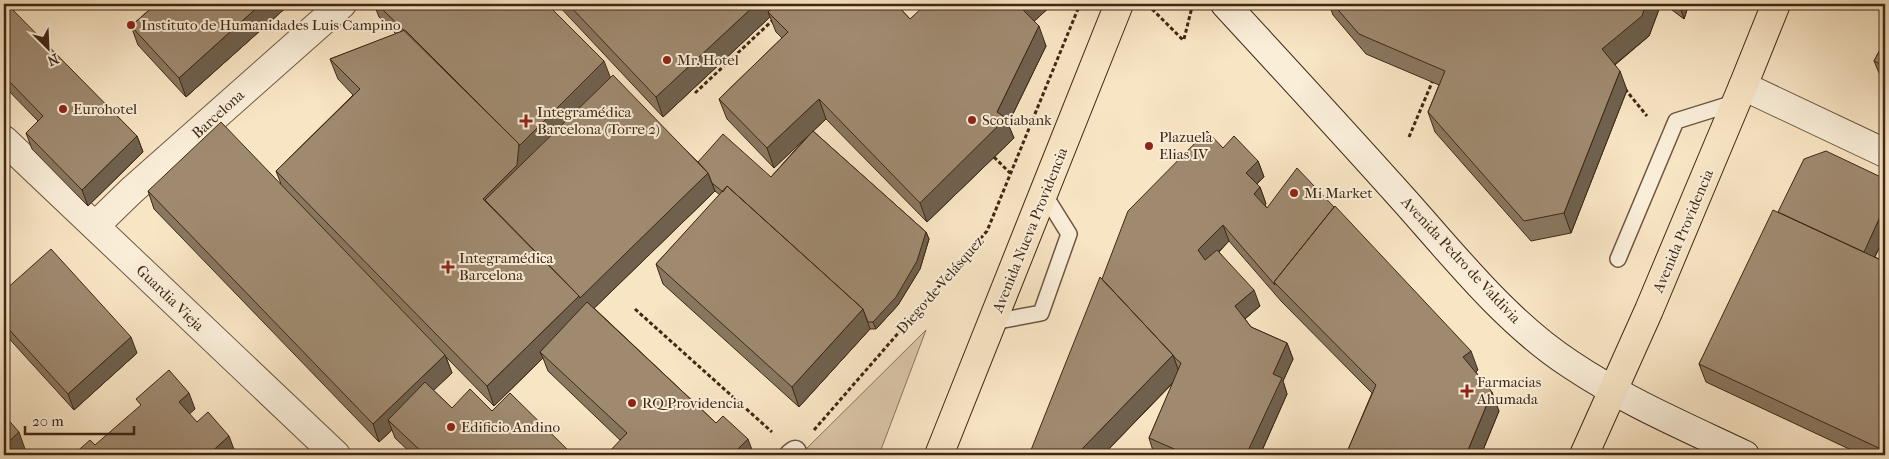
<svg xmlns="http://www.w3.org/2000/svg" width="1889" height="459" font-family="'IM FELL French Canon',serif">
<rect width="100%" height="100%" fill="#f8e5c4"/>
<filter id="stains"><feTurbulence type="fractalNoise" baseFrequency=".004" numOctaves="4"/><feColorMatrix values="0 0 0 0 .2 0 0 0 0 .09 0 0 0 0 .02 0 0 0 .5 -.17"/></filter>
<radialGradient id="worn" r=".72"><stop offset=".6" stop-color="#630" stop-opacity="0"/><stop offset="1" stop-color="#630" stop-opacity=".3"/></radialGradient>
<path fill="#d9c5a6" stroke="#8c765d" d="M926 330 879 455H800Z"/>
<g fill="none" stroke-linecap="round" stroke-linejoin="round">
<defs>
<path id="service" d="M1618 259 1676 121 1737 102
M993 322 1041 313 1069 234 1044 194"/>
<path id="pedestrian" d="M791 455 795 452"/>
<path id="minor" d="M1743 86 1885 153
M4 140 336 455
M95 226 131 191 342 4"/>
<path id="secondary" d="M1225 4C1285 69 1345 134 1404 200 1455 257 1506 322 1570 364 1625 401 1686 427 1745 455"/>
<path id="primary" d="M939 455 1119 4
M1584 455 1649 310 1743 86 1776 4"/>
</defs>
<use href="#service" stroke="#6d5640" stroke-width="18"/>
<use href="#pedestrian" stroke="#6d5640" stroke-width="25"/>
<use href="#minor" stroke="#6d5640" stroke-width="30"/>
<use href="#secondary" stroke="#3f2714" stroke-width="30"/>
<use href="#primary" stroke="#3f2714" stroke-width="30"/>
<path stroke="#3f2714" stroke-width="3" stroke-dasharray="4 2.5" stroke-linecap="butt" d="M1152 9 1183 40
M1184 39 1192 7
M1625 89 1647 116
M695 93 774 19
M1409 137 1433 80
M994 157 1010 173
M635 309 772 432
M814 430 987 231 1080 4"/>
<use href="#service" stroke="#faeed9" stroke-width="15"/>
<use href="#pedestrian" stroke="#faeed9" stroke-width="22"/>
<use href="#minor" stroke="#faeed9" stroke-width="28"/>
<use href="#secondary" stroke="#faeed9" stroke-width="28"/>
<use href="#primary" stroke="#f8e5c4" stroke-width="28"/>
</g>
<path fill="#897760" stroke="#3f2714" d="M4 4 137 136 143 152 88 206 32 149 26 133 38 121 4 86Z
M156 4H290L186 97 138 45 131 26Z
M374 4H547L610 77 698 162 771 177 810 133 774 168 727 119 719 99 782 38 776 32 770 17 663 117 557 4H896L910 19 1053 4 1034 21 1046 46 1008 124 1014 138 927 222 826 119 813 131 926 232 929 239 920 269 898 305 876 329H870L799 407 663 284 656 264 720 195 715 191 594 308 716 423 748 439 620 440 548 371 543 358 494 406 446 357 452 373 433 390 452 408 492 411 573 455H413L395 438 392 430 379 442 154 209 148 191 281 184 276 171 353 95 338 79 330 59 396 34 379 17Z
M1329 4H1661L1649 36 1615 65 1627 90 1571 233 1531 241 1435 132 1428 112 1439 85 1366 54 1333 15Z
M1664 4H1689L1684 19Z
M1885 40V82L1882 80 1874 61Z
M1223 148 1258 161 1264 177 1257 184 1260 187 1266 204 1265 205 1267 208 1478 370 1476 372 1499 411 1481 455H1348L1347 452 1372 393 1281 301 1229 241 1219 252 1260 306 1245 319 1251 327 1287 343 1293 359 1283 381 1287 394 1260 455H1157L1154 454 1149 438 1173 383 1103 455 1102 279Z
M1885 176V235L1875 257 1885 262V455H1862L1706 382 1699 364 1778 212 1883 178Z
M4 291 137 353 74 410 4 333Z"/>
<path fill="#6f614e" stroke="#3f2714" d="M261 4H290L186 97 179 78Z
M756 4H785L768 12 770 17 663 117 656 97Z
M1025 4H1053L1028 27 1021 8Z
M1646 4H1661L1649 36 1609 69 1602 49Z
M1679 4H1689L1684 19Z
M1039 26 1046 46 1008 124 1014 138 927 222 920 203 997 112Z
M604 61 611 79 496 213 483 199 519 144Z
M1620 71 1627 90 1571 233 1564 213Z
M819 99 826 119 774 168 767 148Z
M137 136 143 152 88 206 82 190Z
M1258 161 1264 177 1251 189 1246 173Z
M708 173 715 191 545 356 540 352 543 358 494 406 487 386 579 296Z
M1260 187 1266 204 1260 210 1254 194Z
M1885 206V235L1869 269 1863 253Z
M1223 225 1229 241 1204 266 1198 250Z
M926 232 929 239 920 269 898 305 876 329 873 322Z
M1254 290 1260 306 1241 322 1235 306Z
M863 309 870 329 799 407 792 387Z
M131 337 137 353 74 410 68 394Z
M1287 343 1293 359 1283 381 1287 394 1260 455H1246L1273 374Z
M1471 351 1478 370 1470 377 1463 357Z
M445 355 452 373 395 427 388 420 392 430 379 442 373 424Z
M1173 355 1180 375 1103 455H1083L1081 450Z
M1492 392 1499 411 1481 455H1466Z
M189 393 195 409 185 418 179 402Z
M19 432 26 452 22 455H4V446Z
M229 436 235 452 232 455H208Z
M748 439 754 455H732Z"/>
<path fill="#9f8a70" stroke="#3f2714" d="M4 4H7L137 136 82 190 26 133 43 116 4 76Z
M156 4H261L179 78 131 26Z
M377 4H547L604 61 519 146V144Z
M568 4H756L656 97Z
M777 4H896L910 19 926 4H1025L1021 8 1039 26 997 112 1006 118 920 203 819 99 767 148 719 99 788 32 768 12Z
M1333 4H1646L1642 16 1602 49 1620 71 1564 213 1524 221 1428 112 1445 71 1359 34Z
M405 30 519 144 517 165 483 199 579 296 487 386 276 171 360 89 330 59Z
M1885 40V66L1874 61Z
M613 75 708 173 580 298 579 296 485 200Z
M221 122 445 355 373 424 148 191Z
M813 131 926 232 917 261 896 297 873 322H868L863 309 727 186 723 192 712 183 708 173 698 162 723 134 771 177Z
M1207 131 1223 148 1234 136 1258 161 1246 173 1260 187 1254 194 1267 208 1297 168 1334 207 1274 282 1275 285 1223 225 1198 250 1205 260 1217 250 1254 290 1235 306 1251 327 1287 343 1273 374 1282 378 1246 455H1188L1149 438 1181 363 1175 358 1173 355 1102 279 1128 211Z
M1826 151 1883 178 1885 175V206L1864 252 1778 212 1804 159Z
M727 186 863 309 792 387 656 264Z
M1335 206 1471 351 1463 357 1492 392 1466 455H1354L1347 452 1376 385 1274 282Z
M1773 210 1885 262V451L1699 364Z
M51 249 131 337 68 394 4 324V291Z
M1100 277 1173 355 1081 450 1087 455H1029Z
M587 302 716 423 723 416 748 439 732 455H606L627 433 540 352Z
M169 370 189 393 179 402 197 422 208 412 229 436 208 455H73L90 440 95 445 141 405 136 399Z
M425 382 452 408 470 389 492 411 510 393 573 455H425L388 420Z
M4 415 19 432 4 446Z"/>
<g fill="#8f2418" stroke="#faeed9" stroke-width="2">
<circle cx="131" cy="25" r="5"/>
<circle cx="667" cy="60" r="5"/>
<circle cx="63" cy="109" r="5"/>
<circle cx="972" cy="120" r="5"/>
<path d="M523.5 113.5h5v5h5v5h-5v5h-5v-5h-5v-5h5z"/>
<circle cx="1149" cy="146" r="5"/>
<circle cx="1294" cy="193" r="5"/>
<path d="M445.5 259.5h5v5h5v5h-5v5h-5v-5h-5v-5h5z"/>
<path d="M1464.5 383.5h5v5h5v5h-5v5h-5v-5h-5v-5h5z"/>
<circle cx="632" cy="403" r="5"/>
<circle cx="451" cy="427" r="5"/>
</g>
<g text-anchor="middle" stroke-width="4" stroke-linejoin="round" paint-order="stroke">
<g font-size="15" fill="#3f2714" stroke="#faeed9" text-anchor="start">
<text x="141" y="30">Instituto de Humanidades Luis Campino</text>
<text x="677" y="65">Mr. Hotel</text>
<text x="73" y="114">Eurohotel</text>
<text x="537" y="117">Integramédica<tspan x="537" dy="17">Barcelona (Torre 2)</tspan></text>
<text x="982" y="125">Scotiabank</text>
<text x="1159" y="142">Plazuela<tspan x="1159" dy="17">Elias IV</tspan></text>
<text x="1304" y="198">Mi Market</text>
<text x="459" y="263">Integramédica<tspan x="459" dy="17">Barcelona</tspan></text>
<text x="1477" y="387">Farmacias<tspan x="1477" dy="17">Ahumada</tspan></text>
<text x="642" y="408">RQ Providencia</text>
<text x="461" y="432">Edificio Andino</text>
</g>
<g font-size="15" fill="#3f2714" stroke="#faeed9">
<text transform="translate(218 114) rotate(-42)" y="5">Barcelona</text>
<text transform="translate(1030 230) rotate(-68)" y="5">Avenida Nueva Providencia</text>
<text transform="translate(1683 231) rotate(-67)" y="5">Avenida Providencia</text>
<text transform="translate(1461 260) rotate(47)" y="5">Avenida Pedro de Valdivia</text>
<text transform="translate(940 285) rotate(-49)" y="5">Diego de Velásquez</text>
<text transform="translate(170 298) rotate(44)" y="5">Guardia Vieja</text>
</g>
</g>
<rect width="1889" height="459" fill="none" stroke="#f8e5c4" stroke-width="20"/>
<rect x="5" y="5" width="1879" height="449" fill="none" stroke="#3f2714" stroke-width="2.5"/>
<rect x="10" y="10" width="1869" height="439" fill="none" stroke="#3f2714"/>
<g transform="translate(48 48) rotate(156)" stroke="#faeed9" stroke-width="4" paint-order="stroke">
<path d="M0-4L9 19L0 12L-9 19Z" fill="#3f2714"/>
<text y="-8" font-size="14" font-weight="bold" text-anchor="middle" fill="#3f2714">N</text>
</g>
<path d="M25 426v8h109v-8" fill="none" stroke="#3f2714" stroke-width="2.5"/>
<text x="32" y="426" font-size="15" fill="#3f2714" stroke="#faeed9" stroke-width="4" paint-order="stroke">20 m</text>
<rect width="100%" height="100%" filter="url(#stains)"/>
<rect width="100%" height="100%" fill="url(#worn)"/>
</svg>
